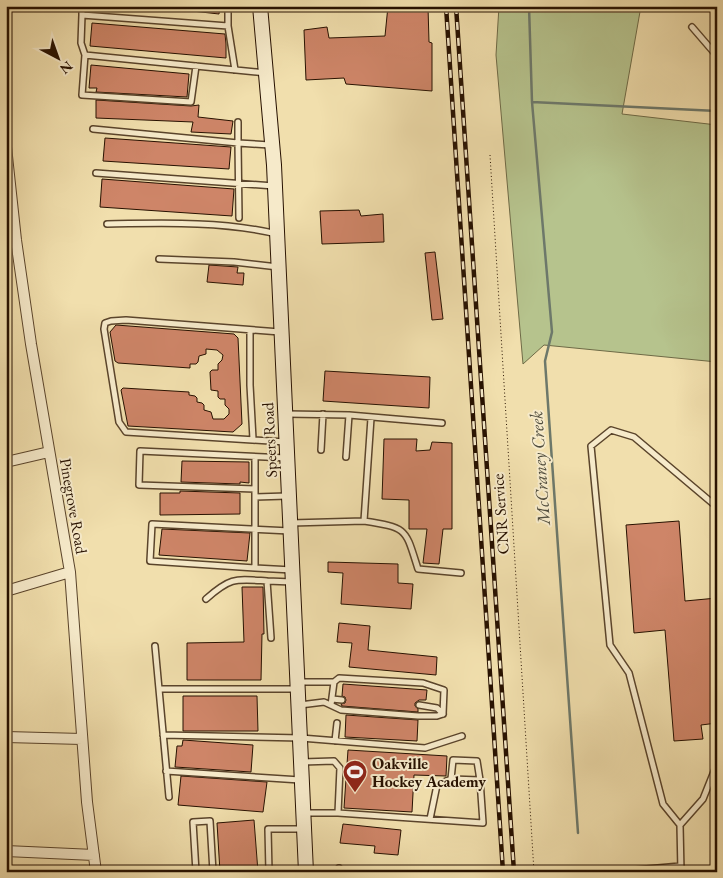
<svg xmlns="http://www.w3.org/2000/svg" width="723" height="878" font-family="'EB Garamond',serif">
<rect width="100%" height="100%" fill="#f1dfad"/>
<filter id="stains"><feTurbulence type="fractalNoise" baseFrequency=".004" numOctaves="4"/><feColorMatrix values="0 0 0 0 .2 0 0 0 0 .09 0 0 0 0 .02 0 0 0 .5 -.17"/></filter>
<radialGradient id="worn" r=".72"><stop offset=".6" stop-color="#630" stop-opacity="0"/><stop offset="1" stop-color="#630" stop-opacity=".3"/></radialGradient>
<path fill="#b6c38d" stroke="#6e6a46" d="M499 6H641L622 114 717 125V362L544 345 523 364 496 55Z"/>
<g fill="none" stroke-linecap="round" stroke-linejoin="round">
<path stroke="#6d786a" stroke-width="2.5" d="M529 6 532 102 717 111
M532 102 552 332 545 361 578 833"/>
</g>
<path fill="#ce8568" stroke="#271100" d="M192 6H220L219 14 192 11Z
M388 6 428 7 429 42 432 43V91L346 84 344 78 306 80 304 30 327 27 329 38 385 36Z
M92 23 225 34 226 44V58L90 46Z
M91 65 189 74 187 97 96 92 97 88H89Z
M96 100 191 106 199 105 198 117 233 121 231 134 191 132 193 122 96 118Z
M105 138 231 147 229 169 103 161Z
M102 179 234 189 232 216 100 207Z
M359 210 361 216 383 214 384 242 322 244 320 211Z
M435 252 443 319 432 320 425 253Z
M209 265 238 267 237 273H244L243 285 207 282Z
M116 325 234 334 238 338 242 424 233 432 128 426 121 390 123 388 189 392V395L195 396 197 398V402L202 403 204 405V410L211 412 213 419H224L229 414V409L225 405V399H220L218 397V391L211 390 210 372 212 370H218V364L222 360 223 355 217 350 206 349V354L199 356 198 362 196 364H190V368L118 363 115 361 110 332Z
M325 371 430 377 429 408 323 401Z
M384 439H417L416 451 430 450 432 442 452 443V529H443L439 564 423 563 427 529H409V500L382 499Z
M182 461 249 462V483L240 482V484L181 482Z
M180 491 240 493V514L160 515V493H180Z
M679 521 685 601 717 598V723L701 725 703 739 674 741 665 630 634 633 626 525Z
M162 529 250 533 247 561 159 555Z
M328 562 398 564V583L413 584 411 609 341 604 343 573 328 572Z
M242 587H263L264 634H262L261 680H187V643L244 642Z
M339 623 370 626 368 650 437 657 436 675 349 667 352 643 337 642Z
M343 684 427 690 426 700H419L415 703V706L418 709V712L342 706 341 704 345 703 346 700 345 697 342 696Z
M183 696H257L258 731H183Z
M346 715 418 720 417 741 345 737Z
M183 740 253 745 251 772 175 767 177 746H182Z
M348 750 447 756 446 776 414 775 412 812 344 808Z
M181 776 267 782 263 812 178 805Z
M254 820 258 872H220L217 823Z
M343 824 401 830 398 855 374 853 375 846 340 843Z"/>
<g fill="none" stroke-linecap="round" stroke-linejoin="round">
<defs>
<path id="lane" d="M82 6V15
M228 6V26L235 70
M692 27 717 56
M85 55 81 43 82 15 228 26
M196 66 191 102 82 95 85 55 266 73
M93 129 238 143V122
M96 173 274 186
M239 218 238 143 270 145
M107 224C162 223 224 221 277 234
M159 259 234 262 278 267
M250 330V385L253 439
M280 332 126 320 111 321 105 323 104 329 119 422 126 432 286 442
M287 414 349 415 442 423
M321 450 323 414
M255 457V489
M346 457 349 415
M287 458 140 451 139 485 255 489V568L150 561 152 524 290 531
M255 497 287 496
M364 521C408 528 405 528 418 569L461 573
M291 523 364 521 371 418
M255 568 292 570
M206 599C231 577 235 579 267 581
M271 638 267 581 293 582
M155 646 169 797
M300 682H334L331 705
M334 682 339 678 423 683 444 690 443 714
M159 689H295
M332 699 342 700
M300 705 324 702 341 710 418 716H437L443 714
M419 705 437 708 443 714
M163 735 301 738 425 748 462 736
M335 741 337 723
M302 762 334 761 340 768 338 813H304
M166 771 300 780
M451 779 453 760 477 761 480 780
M338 813 483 823 480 780 451 779 437 785 430 819
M680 825 663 804 629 673 610 645 591 446 611 430 634 437 717 507
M339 868V872
M196 872 193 822 210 821 213 872
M269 872 268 829H302
M613 872 680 866
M681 872 680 825 703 799 717 764"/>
<path id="street" d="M6 147 16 240 31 344 70 572 87 802 96 872
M6 240H16
M6 462 49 452
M6 591 70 572
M6 737 82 739
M6 851 94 855"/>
<path id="secondary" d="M260 6 274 165 306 872"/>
</defs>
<use href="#lane" stroke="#5a442b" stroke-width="8"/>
<use href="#street" stroke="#5a442b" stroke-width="12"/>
<use href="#secondary" stroke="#271100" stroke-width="16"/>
<path stroke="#271100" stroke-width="1" stroke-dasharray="1 2.5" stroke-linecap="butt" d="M490 155 534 872"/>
<use href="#lane" stroke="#f6eaca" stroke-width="5"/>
<use href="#street" stroke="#f6eaca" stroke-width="10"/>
<use href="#secondary" stroke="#f6eaca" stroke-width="14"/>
<defs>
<path id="rail" d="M446 6 503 872
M456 6 514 872"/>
</defs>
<use href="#rail" stroke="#271100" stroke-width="4.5"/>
<use href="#rail" stroke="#f6eaca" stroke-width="2.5" stroke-dasharray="8" stroke-linecap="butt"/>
</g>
<defs>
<symbol id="stadium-pin" viewBox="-11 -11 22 30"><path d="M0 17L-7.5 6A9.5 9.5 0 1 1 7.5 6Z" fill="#8f2418" stroke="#f6eaca"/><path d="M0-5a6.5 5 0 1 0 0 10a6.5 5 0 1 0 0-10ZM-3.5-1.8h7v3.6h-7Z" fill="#fff"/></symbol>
</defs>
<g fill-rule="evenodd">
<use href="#stadium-pin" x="341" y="758" width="28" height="38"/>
</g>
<g text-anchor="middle" stroke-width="4" stroke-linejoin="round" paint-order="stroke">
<g font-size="16" fill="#271100" stroke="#f6eaca">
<text transform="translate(269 440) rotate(-93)" y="6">Speers Road</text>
<text transform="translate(74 506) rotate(80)" y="6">Pinegrove Road</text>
<text transform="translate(500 514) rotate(-94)" y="6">CNR Service</text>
</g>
<g font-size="16" font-weight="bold" fill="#271100" stroke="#f6eaca" text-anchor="start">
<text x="372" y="769">Oakville<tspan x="372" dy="18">Hockey Academy</tspan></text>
</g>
<g font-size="18" font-style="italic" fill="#504d3e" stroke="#f6eaca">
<text transform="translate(540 468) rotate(-94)" y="6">McCraney Creek</text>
</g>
</g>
<rect width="723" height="878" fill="none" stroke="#f1dfad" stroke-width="25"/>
<rect x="8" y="8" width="708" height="863" fill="none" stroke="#271100" stroke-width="2.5"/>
<rect x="12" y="12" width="698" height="853" fill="none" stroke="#271100"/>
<g transform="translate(58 58) rotate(139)" stroke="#f6eaca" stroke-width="4" paint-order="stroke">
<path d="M0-4L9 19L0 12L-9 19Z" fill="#271100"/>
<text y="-8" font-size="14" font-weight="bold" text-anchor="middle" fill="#271100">N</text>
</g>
<rect width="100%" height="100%" filter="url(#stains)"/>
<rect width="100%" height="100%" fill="url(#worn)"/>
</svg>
